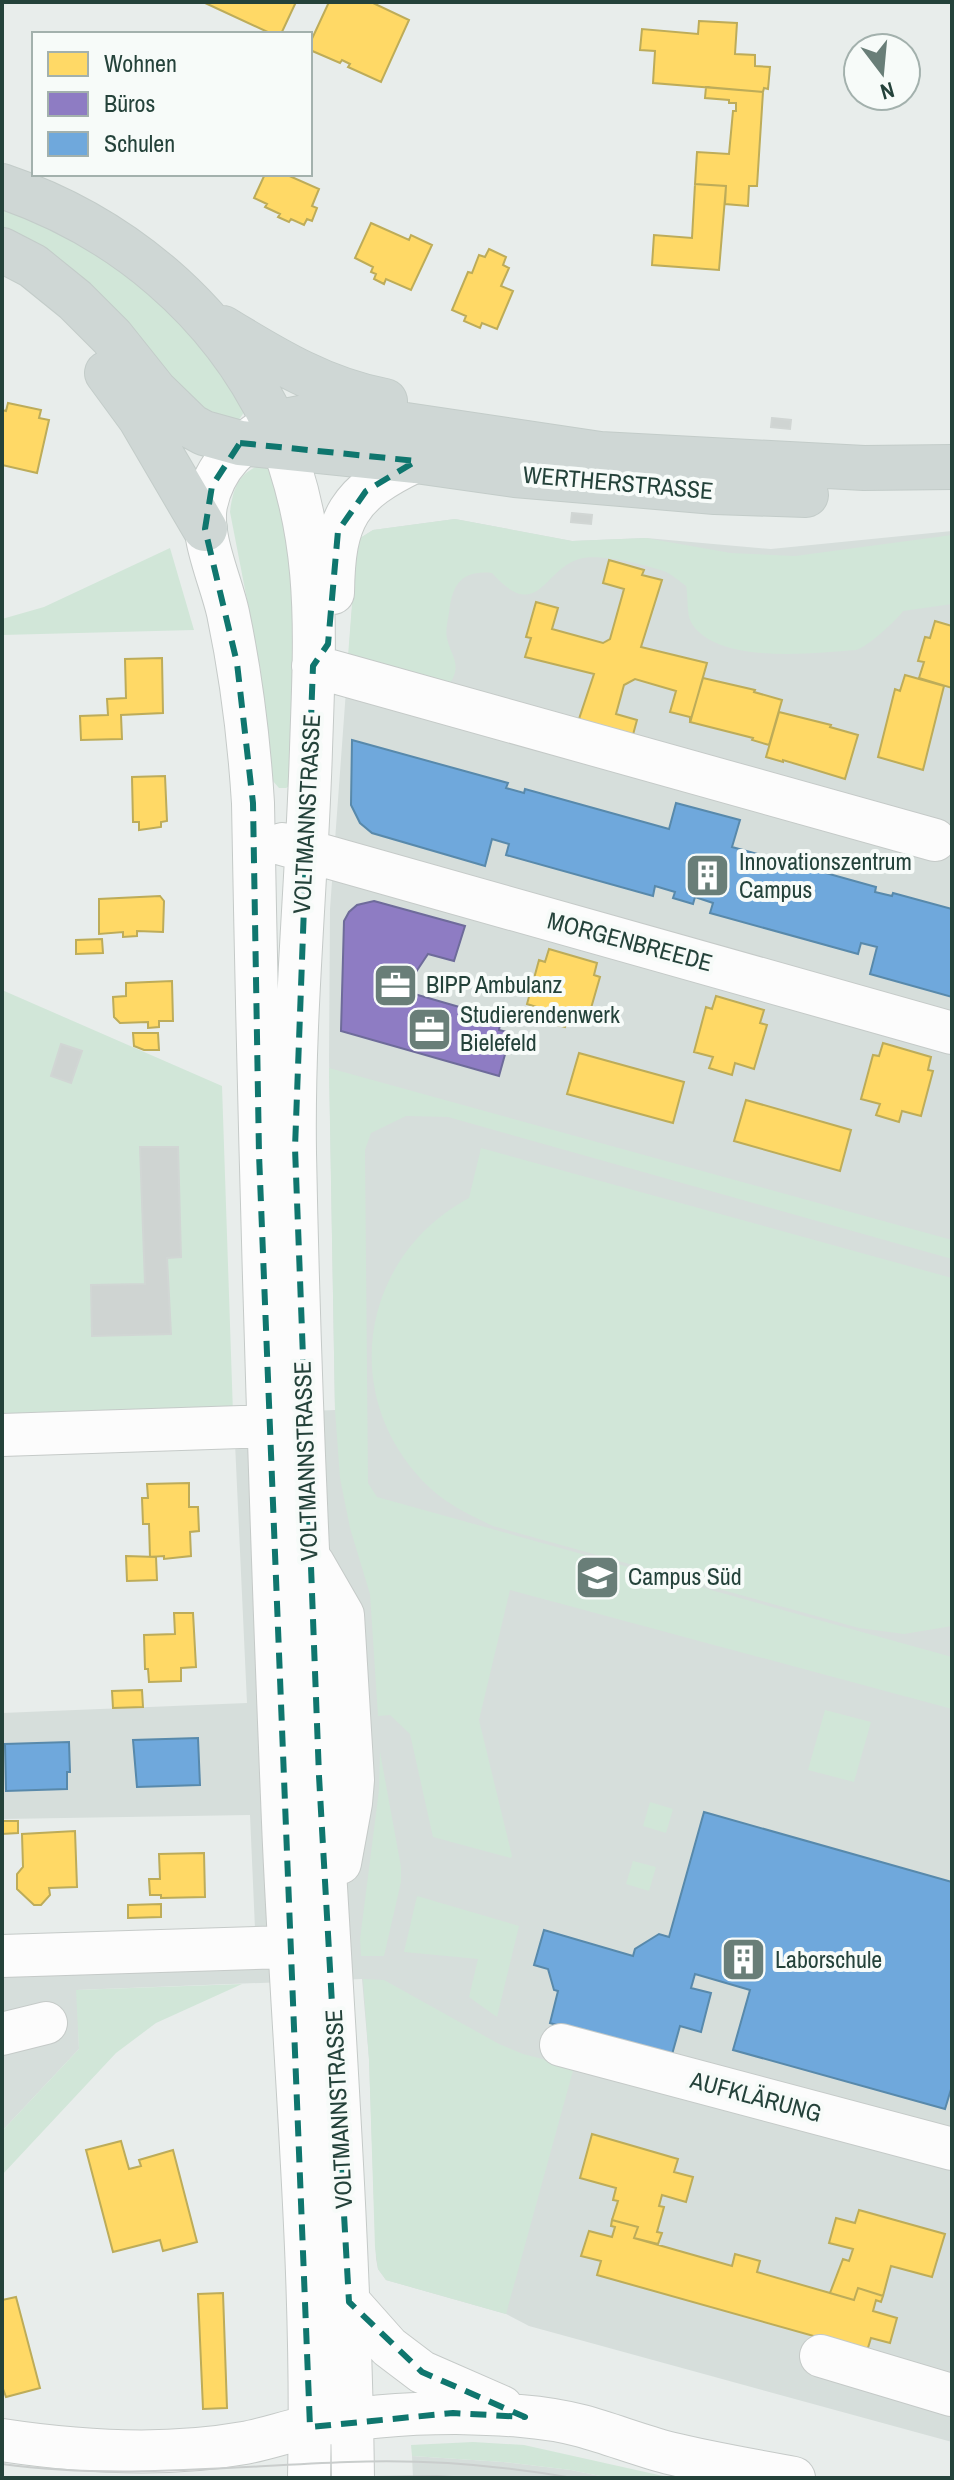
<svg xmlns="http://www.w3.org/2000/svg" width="954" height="2480" font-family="'Archivo Narrow',sans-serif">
<rect width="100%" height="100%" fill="#e8edeb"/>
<path fill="#d6dedb" d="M455 519 572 541 646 538 771 549 952 531V2442L529 2326 506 2314 386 2280 378 2269 376 2259 369 2059 362 1979 77 1990 79 2049 2 2131V1938L255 1929 250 1815 2 1819V1713L247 1703 235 1443 2 1423 335 1410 329 1059 330 909 357 540 373 530Z
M412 2456 503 2462 571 2470 610 2478H413Z"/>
<path fill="#d1e6d8" d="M2 199 62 226 173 306 245 411 238 421 213 423 20 239 2 228Z
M261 465 272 469 295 551 294 783 286 788H279L272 780 260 667 230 512C233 489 238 473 261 465Z
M455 519 572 541 646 538 731 553 795 556 952 535V604L903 611C897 620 866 648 856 650 814 653 726 664 695 628 685 617 689 600 686 586 680 582 673 575 666 572 646 565 599 553 579 559 543 570 538 624 492 573 461 570 452 585 449 613 448 620 445 631 447 638 451 657 463 664 449 685L348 656 357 540 373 530Z
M170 548 194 630 2 635V619L44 607Z
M2 990 222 1086 233 1414 2 1423Z
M329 1068 952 1240V1259L448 1117 406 1116 371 1133 365 1150 368 1483 377 1497 952 1657V1709L510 1590 479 1720 512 1856 511 1858 433 1837 410 1734 390 1715 378 1716 370 1594 350 1528 340 1478 335 1410Z
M481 1148 952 1278V1626L904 1634 859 1628 493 1526C470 1515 448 1505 430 1488 337 1400 359 1257 469 1198Z
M825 1710 871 1722 854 1782 808 1770Z
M380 1752 401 1867V1882L384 1956H361L360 1939 379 1790Z
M650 1802 673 1809 666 1833 643 1826Z
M633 1861 656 1867 649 1891 626 1884Z
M417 1896 519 1926 497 2017 469 1997 478 1959 404 1952Z
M363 1979 384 1980 499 2044 523 2054 574 2067 506 2314 386 2280 378 2269 375 2247 369 2059Z
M242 1984 156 2023 116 2053 2 2175V2131L79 2049 76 1990Z
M473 2442 524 2445 672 2478H610L571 2470 503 2462 412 2456 411 2445Z"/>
<path fill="#ffd966" stroke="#bdac59" stroke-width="2" d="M203 2H296L281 34H272Z
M329 2H371L409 20 381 82 348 67 350 64 342 60 340 63 310 50V43Z
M699 21 737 23 735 54 755 55V66L770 67 768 89 764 88 763 92 653 83 655 51 640 50 642 29 698 34Z
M706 87 763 92 757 186H749L748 206 725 204 726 186 695 184 697 152 729 154 733 111H736V103H729V100L705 98Z
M265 174H285L319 189 312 206 317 208 312 221 307 219 304 225 291 219 289 222 278 217 280 214 265 207 267 204 254 198Z
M695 184 726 186 719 270 652 265 654 235 692 238Z
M371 223 409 240 411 235 432 245 411 290 386 279 384 284 374 279 376 274 371 272 373 267 355 258Z
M489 249 506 257 503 265 509 268 501 286 513 291 497 329 482 323 480 328 464 321 466 316 452 310 468 272 472 273 479 255 485 257Z
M8 403 41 410 39 418 49 420 37 473 2 465V410L6 411Z
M609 560 644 570 642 575 662 580 641 647 707 663 690 723V717L670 712 676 691 635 679 624 685 616 714 637 720 631 742 578 722 594 674 525 657 531 638 526 637 536 602 558 608 552 629 603 643 610 639 624 589 603 583Z
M935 621 952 626V688L919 678 924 662 918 661 925 637 930 638Z
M162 658 163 713 121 715 122 739 81 740 80 716 108 715 107 699 126 698 125 659Z
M905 675 944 686 923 770 878 757 895 689 900 691Z
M703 678 755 690 754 692 782 700 769 745 752 740 753 738 690 722Z
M779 712 831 725 830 727 858 735 845 779 783 760V762L766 757Z
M165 776 167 821 161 822V827L139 830V822H133L132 777Z
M160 896 164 901 163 932 137 931V936L123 937V932L99 934V899Z
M102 939 103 953 76 954V940Z
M549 949 597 963 594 975 600 977 587 1022 568 1016 565 1027 543 1021 546 1010 527 1004 539 960 545 962Z
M172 981 173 1021H159V1027L148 1028V1022L120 1023 114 1017 113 997 126 996V983Z
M716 996 764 1010 760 1023 767 1025 754 1069 735 1063 732 1075 709 1068 713 1057 694 1052 706 1007 712 1009Z
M133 1033H158L159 1050H144L134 1046Z
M883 1043 931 1057 928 1070 933 1071 921 1116 902 1111 899 1122 876 1115 880 1104 861 1099 873 1055 879 1056Z
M579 1053 684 1082 673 1123 567 1094Z
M746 1100 851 1130 840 1171 734 1141Z
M189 1483V1507H198L199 1531 190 1532 191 1556 164 1559V1556L150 1557 149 1524H143L142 1498H148L147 1484Z
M126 1556 156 1557 157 1580 127 1581Z
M174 1613H193L196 1667 181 1668V1681L149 1682 148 1669H145L144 1635 175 1634Z
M142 1690 143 1707 113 1708 112 1691Z
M2 1821H18V1833L2 1834Z
M75 1831 77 1887 49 1888 50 1895 41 1905H34L17 1889V1874L23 1867 22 1834Z
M204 1853 205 1897 161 1898V1895H150L149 1879H160L159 1854Z
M161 1904V1917L128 1918V1905Z
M592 2134 678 2159 674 2172 693 2177 686 2202 662 2195 659 2206 664 2207 657 2232 662 2233 658 2244 634 2238 638 2227 612 2220 618 2201 613 2200 616 2188 580 2178Z
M121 2141 129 2169 141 2166 139 2160 173 2150 197 2242 163 2251 160 2240 113 2252 86 2150Z
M859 2210 945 2234 932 2277 891 2266 883 2296 858 2288 854 2300 830 2293 843 2259 849 2261 853 2249 829 2243 836 2218 855 2223Z
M612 2220 638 2227 634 2238 732 2266 735 2254 760 2261 757 2272 830 2293 854 2300 858 2288 883 2296 881 2302 876 2300 873 2311 897 2318 890 2343 871 2338 867 2351 597 2275 601 2261 581 2256 589 2231 612 2237 615 2227 611 2226Z
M223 2293 227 2408 203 2409 198 2294Z
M16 2297 40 2388 6 2397 2 2386V2300Z"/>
<path fill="#8e7cc3" stroke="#6e6b9a" stroke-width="2" d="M374 901 465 926 454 961 428 954 416 972 409 971 404 991 501 1019 499 1030 511 1033 499 1076 341 1031 344 921 349 912 357 905Z"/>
<path fill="#6fa8dc" stroke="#5889ab" stroke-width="2" d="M352 740 508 783 506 788 524 793 525 789 669 829 676 803 740 820 732 847 876 887 875 892 892 896 893 893 952 909V997L870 974 877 947 861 943 858 954 710 913 713 903 695 897 693 904 673 898 675 892 655 886 653 896 506 855 509 844 492 839 485 866 372 833 360 823 351 805Z
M198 1738 200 1785 137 1787 133 1740Z
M69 1742 70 1772H67V1789L6 1791 5 1744Z
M704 1812 952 1882V2086L945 2109 733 2050 750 1990 695 1974 691 1988 711 1993 701 2032 680 2026 671 2058 550 2023 558 1991 554 1990 548 1969 534 1965 544 1930 633 1956 635 1949 659 1934 669 1937Z"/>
<path fill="#cfd4d2" stroke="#d1d6d4" stroke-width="2" d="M772 418 791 420 790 429 771 427Z
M572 513 592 515 591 524 571 522Z
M61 1044 82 1051 71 1083 51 1076Z
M140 1147H178L181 1257 167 1258 171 1334 92 1336 91 1285 145 1284Z"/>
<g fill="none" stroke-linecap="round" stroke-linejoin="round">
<defs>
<path id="minor" d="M333 593C334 518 348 493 416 461
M313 666 935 840
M282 844 952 1033
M2 1435 269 1426
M313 1563 343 1615 353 1780 351 1803 340 1863
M2 1956 289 1947
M2 2034 46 2023
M561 2045 952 2149
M349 2302 389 2347 422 2372 502 2407
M821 2356 951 2395
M2 2440C81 2452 165 2457 244 2443 266 2439 288 2431 309 2427 356 2417 408 2413 455 2413 496 2414 542 2415 582 2426 611 2434 639 2445 669 2453 710 2463 752 2470 794 2478
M309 2478C314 2259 292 2041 283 1822 269 1482 259 1142 253 803 249 739 241 675 228 613 221 581 200 537 206 505 215 463 240 444 274 423 322 536 315 630 311 749 307 883 293 1018 295 1153 299 1363 308 1574 320 1784 333 2016 350 2246 353 2478"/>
<path id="major" d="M2 186C120 226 220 309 274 423L305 417H352L600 454 864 468 952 467
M2 250 33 266 75 300 112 337 155 391 191 426 204 433 240 443 416 461 515 475 715 492 806 495
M223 328C275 360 325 390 385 401
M107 373 140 418 205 529"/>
</defs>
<use href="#minor" stroke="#c5cac8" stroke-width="44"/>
<use href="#major" stroke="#c3ccc9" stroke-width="46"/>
<use href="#minor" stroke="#fcfcfc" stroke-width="42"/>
<use href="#major" stroke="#cfd7d5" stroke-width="44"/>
<path stroke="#c9cdcc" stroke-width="2" d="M2 2464C118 2480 232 2466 348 2462 424 2459 499 2465 573 2478
M314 2478 437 2476 470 2478"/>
</g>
<path fill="none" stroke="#0f766e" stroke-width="6" stroke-dasharray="16 10" stroke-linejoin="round" d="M240 443 416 461 366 491 338 531 328 644 313 666 295 1148 319 1776 349 2302 422 2372 525 2417 453 2413 310 2427 259 1154 253 803 237 663 205 529 212 486Z"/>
<defs>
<symbol id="building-square" viewBox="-11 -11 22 22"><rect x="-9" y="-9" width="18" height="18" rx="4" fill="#697e78" stroke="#f7fbf9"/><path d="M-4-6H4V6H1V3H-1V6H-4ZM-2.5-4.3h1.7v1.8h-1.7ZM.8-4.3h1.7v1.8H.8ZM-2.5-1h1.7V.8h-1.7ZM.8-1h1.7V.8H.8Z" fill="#fff"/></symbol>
<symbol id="office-square" viewBox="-11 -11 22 22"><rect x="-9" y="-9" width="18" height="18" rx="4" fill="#697e78" stroke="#f7fbf9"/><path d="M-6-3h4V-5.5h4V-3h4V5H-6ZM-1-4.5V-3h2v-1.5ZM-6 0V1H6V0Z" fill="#fff"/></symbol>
<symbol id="university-square" viewBox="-11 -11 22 22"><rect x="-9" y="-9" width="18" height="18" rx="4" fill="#697e78" stroke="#f7fbf9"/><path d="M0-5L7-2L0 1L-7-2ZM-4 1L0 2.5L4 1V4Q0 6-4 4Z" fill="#fff"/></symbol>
</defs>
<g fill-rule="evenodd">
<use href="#building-square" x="682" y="850" width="51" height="51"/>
<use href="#office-square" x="370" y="960" width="51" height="51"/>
<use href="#office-square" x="404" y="1004" width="51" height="51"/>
<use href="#university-square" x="572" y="1552" width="51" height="51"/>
<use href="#building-square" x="718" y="1934" width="51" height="51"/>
</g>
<g text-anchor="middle" stroke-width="8" stroke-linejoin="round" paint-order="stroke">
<g font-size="24" fill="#24423a" stroke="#f7fbf9">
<text transform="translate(618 483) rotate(5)" y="8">WERTHERSTRASSE</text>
<text transform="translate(307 814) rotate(-87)" y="8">VOLTMANNSTRASSE</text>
<text transform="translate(630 942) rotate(15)" y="8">MORGENBREEDE</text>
<text transform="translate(306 1461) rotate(-92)" y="8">VOLTMANNSTRASSE</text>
<text transform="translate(756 2097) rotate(15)" y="8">AUFKLÄRUNG</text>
<text transform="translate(339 2109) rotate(-93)" y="8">VOLTMANNSTRASSE</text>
</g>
<g font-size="24" fill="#24423a" stroke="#f7fbf9" text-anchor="start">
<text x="739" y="870">Innovationszentrum<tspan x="739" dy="28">Campus</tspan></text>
<text x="426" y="993">BIPP Ambulanz</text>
<text x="460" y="1023">Studierendenwerk<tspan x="460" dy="28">Bielefeld</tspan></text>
<text x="628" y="1585">Campus Süd</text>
<text x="775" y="1968">Laborschule</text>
</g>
</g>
<rect width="954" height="2480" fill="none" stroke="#24423a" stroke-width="8"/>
<rect x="32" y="32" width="280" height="144" fill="#f7fbf9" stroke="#a3b1ad" stroke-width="2"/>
<rect x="48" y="52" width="40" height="24" fill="#ffd966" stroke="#a3b1ad" stroke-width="2"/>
<text x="104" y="72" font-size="24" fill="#24423a">Wohnen</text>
<rect x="48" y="92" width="40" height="24" fill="#8e7cc3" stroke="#a3b1ad" stroke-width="2"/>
<text x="104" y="112" font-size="24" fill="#24423a">Büros</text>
<rect x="48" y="132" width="40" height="24" fill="#6fa8dc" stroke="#a3b1ad" stroke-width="2"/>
<text x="104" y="152" font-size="24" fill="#24423a">Schulen</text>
<g transform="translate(882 72) rotate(164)"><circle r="38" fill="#f7fbf9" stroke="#a3b1ad" stroke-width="2"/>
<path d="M0-6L14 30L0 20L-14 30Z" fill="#697e78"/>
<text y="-12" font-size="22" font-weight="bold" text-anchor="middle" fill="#24423a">N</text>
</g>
</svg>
